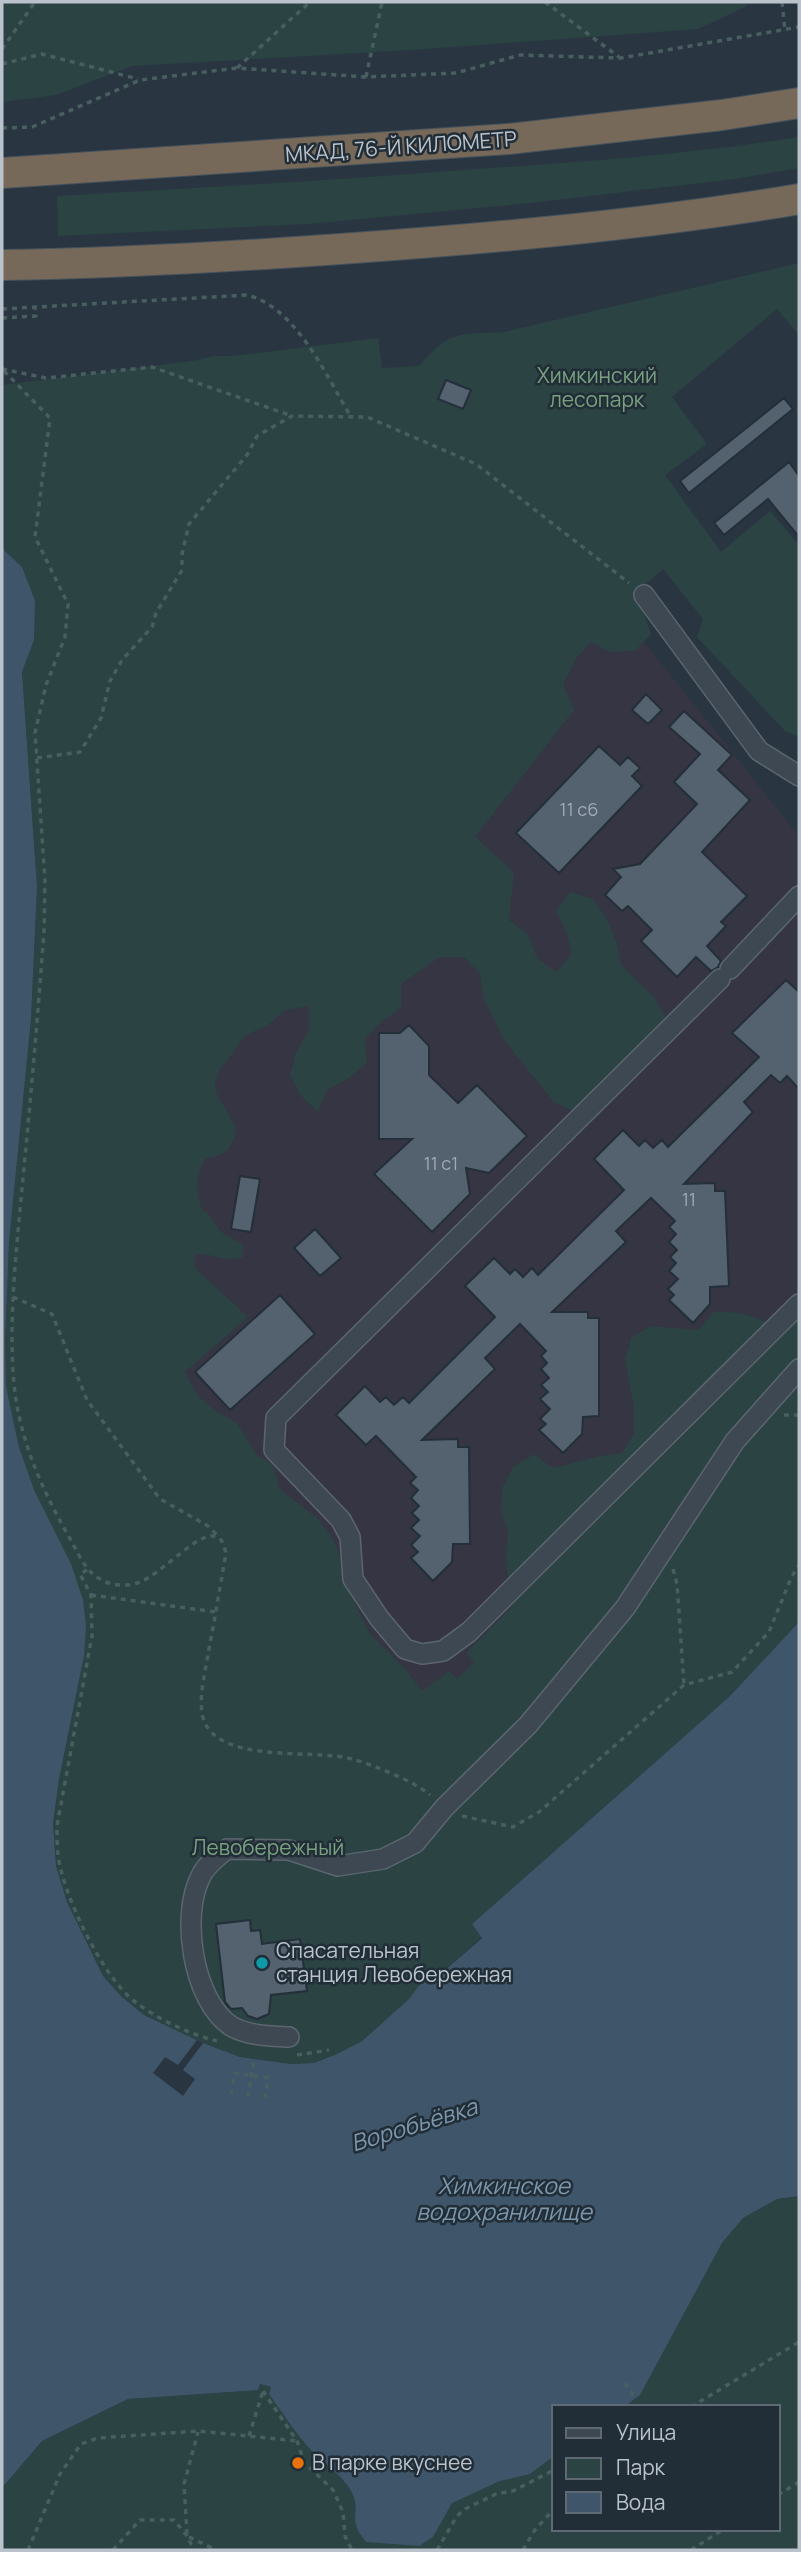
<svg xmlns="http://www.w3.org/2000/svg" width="801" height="2552" font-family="Manrope,sans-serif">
<rect width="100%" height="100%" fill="#293642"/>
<path fill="#353543" d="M195 591 641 638 799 836V1324L466 1653 475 1662 457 1679 448 1671 410 1702 136 1378Z"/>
<path fill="#2b4343" d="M2 2H747V6L698 29 411 50 132 66 56 95 2 102Z
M799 137V168L734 179 530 203 308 224 58 236 57 196C197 188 337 180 477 169 584 162 693 154 799 137Z
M799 263V335L777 309 672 397 707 444 665 475 721 552 770 511 799 545V737L785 731 697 637 703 619 663 569 632 596 643 611 651 634 635 651 611 652 590 642 576 659 563 685 574 710 475 837 514 872 509 920 528 934 537 958 556 972 572 954 566 932 556 911 570 892 593 899 607 919 616 941 621 965 655 998 666 1020 575 1112 554 1102 504 1040 483 997 480 974 464 957H440L401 984V1008L381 1022 365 1039 367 1063 349 1078 327 1090 318 1112 301 1096 290 1075 296 1052 309 1031V1006L285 1010 268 1025 246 1035 219 1071 215 1083 217 1095 236 1127 234 1138 228 1150 218 1156 206 1158C195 1177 195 1190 202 1210L207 1212 221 1232 243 1245V1257C223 1263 214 1253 195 1254V1268L248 1317 185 1372 197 1395 216 1411 237 1423 257 1455 273 1465 279 1488 317 1518 333 1539 342 1561 345 1584 370 1634 407 1671 422 1691 449 1671 457 1679 474 1662 466 1653 511 1608 506 1556 508 1533 501 1510 502 1488 513 1467 534 1454 553 1468 599 1456 622 1453 634 1433V1408L625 1360 631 1338 651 1326 698 1330 714 1312C745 1311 756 1316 782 1331L799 1314V1622L729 1697 472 1924 482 1937 428 1985 423 1981 409 1999 362 2041 337 2054 314 2063 292 2064 240 2057 203 2043 144 2015 122 1997 103 1976 67 1902 56 1866 53 1823 59 1779 84 1656 19 1447 6 1386 5 1341 9 1242 31 1019 37 887 22 671 34 640 22 567 4 550 2 543V385L199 360 212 356H233L378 338 382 368 419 366C452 329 457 335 504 332Z
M799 2196V2550H2V2488L42 2441 128 2399 258 2390 259 2384 271 2387C282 2408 292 2430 309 2448 322 2462 343 2475 351 2491 363 2513 345 2517 366 2542L433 2537 451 2503 500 2481 530 2474 554 2456V2529H778V2407H624L640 2395 722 2243 743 2218 777 2199Z"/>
<path fill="#3f556a" d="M2 543 4 550 22 567 35 601 34 640 22 672 37 887 31 1019 9 1242 5 1341 6 1386 19 1447 34 1490 71 1564 83 1600 86 1625 84 1656 59 1779 53 1823 56 1866 67 1902 103 1976 122 1997 144 2015 203 2043 240 2057 292 2064 314 2063 337 2054 362 2041 409 1999 423 1980 428 1985 482 1938 472 1924 729 1697 799 1622V2196L777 2199 743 2218 722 2243 640 2395 624 2407H554V2456L530 2474 500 2481 452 2503 433 2537 419 2546 366 2542C345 2517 363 2513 351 2491 342 2475 321 2461 309 2448 294 2431 282 2412 269 2394L271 2387 260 2384 258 2390 128 2399 42 2441 2 2488Z"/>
<path fill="#293642" d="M197 2040 203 2043 183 2070 195 2079 183 2096 153 2073 165 2057 178 2065Z"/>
<path fill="#54616f" stroke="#232f39" stroke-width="2" d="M446 380 471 390 463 409 438 399Z
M784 398 793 409 689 493 680 481Z
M789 462 799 476V537L768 499 724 535 714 523Z
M646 694 662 710 648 724 632 710Z
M684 711 732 755 718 770 750 800 702 852 747 896 721 922 726 926 707 946 721 961 718 967 711 971 696 957 677 977 641 941 652 930 628 906 622 911 605 895 621 877 613 869 640 864 697 804 674 782 700 754 669 727Z
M599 746 620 765 628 757 640 768 632 776 642 786 559 873 516 833Z
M786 980 799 992V1089L787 1076 780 1083 771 1075 744 1102 753 1112 684 1184 715 1183V1191H725L729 1286 710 1287V1304L693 1323 669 1300 674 1295 668 1289 678 1279 669 1271 676 1263 670 1257 677 1250 669 1242 676 1234 669 1227 675 1221 651 1198 616 1231 626 1242 552 1312H588V1318H599V1416L583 1417 582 1434 563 1453 539 1430 546 1424 540 1419 550 1409 540 1399 548 1392 541 1385 549 1378 541 1369 547 1363 541 1356 546 1351 520 1324 485 1358 495 1369 422 1440 458 1439V1447H469L470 1544H453L452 1562 433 1581 411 1558 418 1552 411 1545 420 1536 411 1528 419 1520 412 1513 419 1506 411 1498 418 1490 410 1483 416 1477 376 1436 366 1445 336 1415 365 1386 380 1402 386 1397 394 1405 403 1397 409 1403 495 1317 465 1286 494 1258 510 1274 515 1269 523 1277 532 1268 538 1275 624 1190 594 1159 623 1130 639 1146 645 1140 653 1148 662 1140 668 1147 759 1057 732 1033Z
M409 1025 429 1046V1075L458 1103 477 1085 527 1136 489 1173 466 1168 470 1194 432 1232 374 1174 412 1139H379V1033H400Z
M240 1176 260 1179 251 1232 231 1229Z
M315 1229 341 1258 320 1276 294 1248Z
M280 1295 315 1334 230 1410 195 1372Z
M250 1920 251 1931 260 1930 262 1944 300 1939 307 1991 271 1995 269 2014 257 2019 248 2016 242 2008 231 2009 225 2002 216 1924Z"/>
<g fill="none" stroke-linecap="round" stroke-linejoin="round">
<defs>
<path id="minor" d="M644 595 759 751 799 776
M730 969 799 896
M720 979 276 1418 274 1450 341 1520 350 1537 353 1579 379 1618 405 1649 422 1654 443 1651 469 1632 799 1304
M289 2037C271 2036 248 2036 231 2026 193 2001 180 1915 201 1876 206 1865 217 1857 227 1849L289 1850 338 1866 383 1859 415 1843 444 1808 528 1725 625 1608 735 1441 799 1369"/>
<path id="highway" d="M2 173 508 139 722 115 799 103
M2 265C132 263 263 255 394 245 529 235 665 222 799 199"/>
</defs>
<use href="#minor" stroke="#5b666f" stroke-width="22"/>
<use href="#highway" stroke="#47535c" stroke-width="32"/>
<path stroke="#495f5f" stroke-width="3.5" stroke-dasharray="5 5" stroke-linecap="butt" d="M545 2 619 57
M782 2 785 31
M2 49 35 2
M2 64 42 54 138 79
M237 68 310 2
M366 77 382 2
M2 128 32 127 140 80 237 68 366 77 456 73 520 55 621 58 799 27
M2 309 247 295C296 307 327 377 351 417
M2 318 36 316 35 309
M2 369 46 378 152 367 292 416
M4 371 50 418 35 537 68 604 65 637 46 685 35 733 45 880 44 931C38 1013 31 1096 23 1178 17 1246 8 1316 14 1384 19 1438 42 1490 69 1537 78 1552 84 1570 100 1579 111 1586 128 1587 140 1582 161 1574 193 1537 211 1536 222 1535 224 1545 226 1554 220 1586 215 1618 209 1649 206 1669 199 1693 202 1713 210 1766 314 1748 352 1759 373 1765 414 1781 430 1795
M37 758 80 752 101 718 110 681 122 660 152 627 156 613 182 570V554L189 524 247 455 257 436 292 416 367 417 476 464 629 583
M13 1297 52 1314 87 1400 160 1499 208 1526 218 1536
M784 1415H799
M673 1569 677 1584 684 1685
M87 1570 80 1574 91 1595 92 1636 57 1826C57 1835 57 1845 58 1854 62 1893 102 1976 134 2001 157 2019 189 2034 217 2041
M91 1595 216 1612
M462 1816 513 1827 539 1812 684 1685 732 1672 769 1632 791 1578 799 1565
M297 2055 329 2050
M231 2094 235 2073 268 2078 265 2099
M248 2097 254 2059
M625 2383 635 2398
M263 2391 297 2441 304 2462 333 2490 343 2512 345 2536 352 2550
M691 2407 799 2342
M249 2436 263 2391
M778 2495 799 2482
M187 2534 184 2484 198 2432
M189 2537 216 2550
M28 2550 60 2474 81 2444 98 2438 198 2431 297 2441
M113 2550 140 2520H174L187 2536 194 2550
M437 2550 457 2516 465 2509 496 2494 513 2491 554 2470
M523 2550 534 2531 554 2509
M691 2550 724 2529"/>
<use href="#minor" stroke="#3d4852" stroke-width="19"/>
<use href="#highway" stroke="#77695a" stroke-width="30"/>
</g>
<circle fill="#0f9aa8" stroke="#212d37" stroke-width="2.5" cx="262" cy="1963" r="7"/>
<circle fill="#e8710a" stroke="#212d37" stroke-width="2.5" cx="298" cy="2463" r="7"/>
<g text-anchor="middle" stroke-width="5" stroke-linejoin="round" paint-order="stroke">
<g font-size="18" fill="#a0aab5">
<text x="579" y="816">11 с6</text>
<text x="441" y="1170">11 с1</text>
<text x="689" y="1206">11</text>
</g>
<g font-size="21" fill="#bac3cc" stroke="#212d37">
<text transform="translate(401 147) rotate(-4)" y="7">МКАД, 76-Й КИЛОМЕТР</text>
</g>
<g font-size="21" fill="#79a07f" stroke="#212d37">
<text x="597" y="383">Химкинский<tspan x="597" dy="24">лесопарк</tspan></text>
<text x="268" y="1855">Левобережный</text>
</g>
<g font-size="21" fill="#bac3cc" stroke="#212d37" text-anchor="start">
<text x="276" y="1958">Спасательная<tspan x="276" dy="24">станция Левобережная</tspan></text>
<text x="312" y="2470">В парке вкуснее</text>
</g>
<g font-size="23" font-style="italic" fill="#7c96ac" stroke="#212d37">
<text transform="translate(414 2125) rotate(-17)" y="8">Воробьёвка</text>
<text x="504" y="2194">Химкинское<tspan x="504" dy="26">водохранилище</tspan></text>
</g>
</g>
<rect width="801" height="2552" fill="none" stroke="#bac3cc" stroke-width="7"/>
<rect x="552" y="2405" width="228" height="126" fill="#212d37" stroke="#5e6973" stroke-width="2"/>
<rect x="566" y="2428" width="35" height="10" fill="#3d4852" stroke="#5e6973" stroke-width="2"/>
<text x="616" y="2440" font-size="21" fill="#bac3cc">Улица</text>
<rect x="566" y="2458" width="35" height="21" fill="#2b4343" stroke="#5e6973" stroke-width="2"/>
<text x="616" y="2475" font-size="21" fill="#bac3cc">Парк</text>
<rect x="566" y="2492" width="35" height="21" fill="#3f556a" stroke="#5e6973" stroke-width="2"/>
<text x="616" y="2510" font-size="21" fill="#bac3cc">Вода</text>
</svg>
